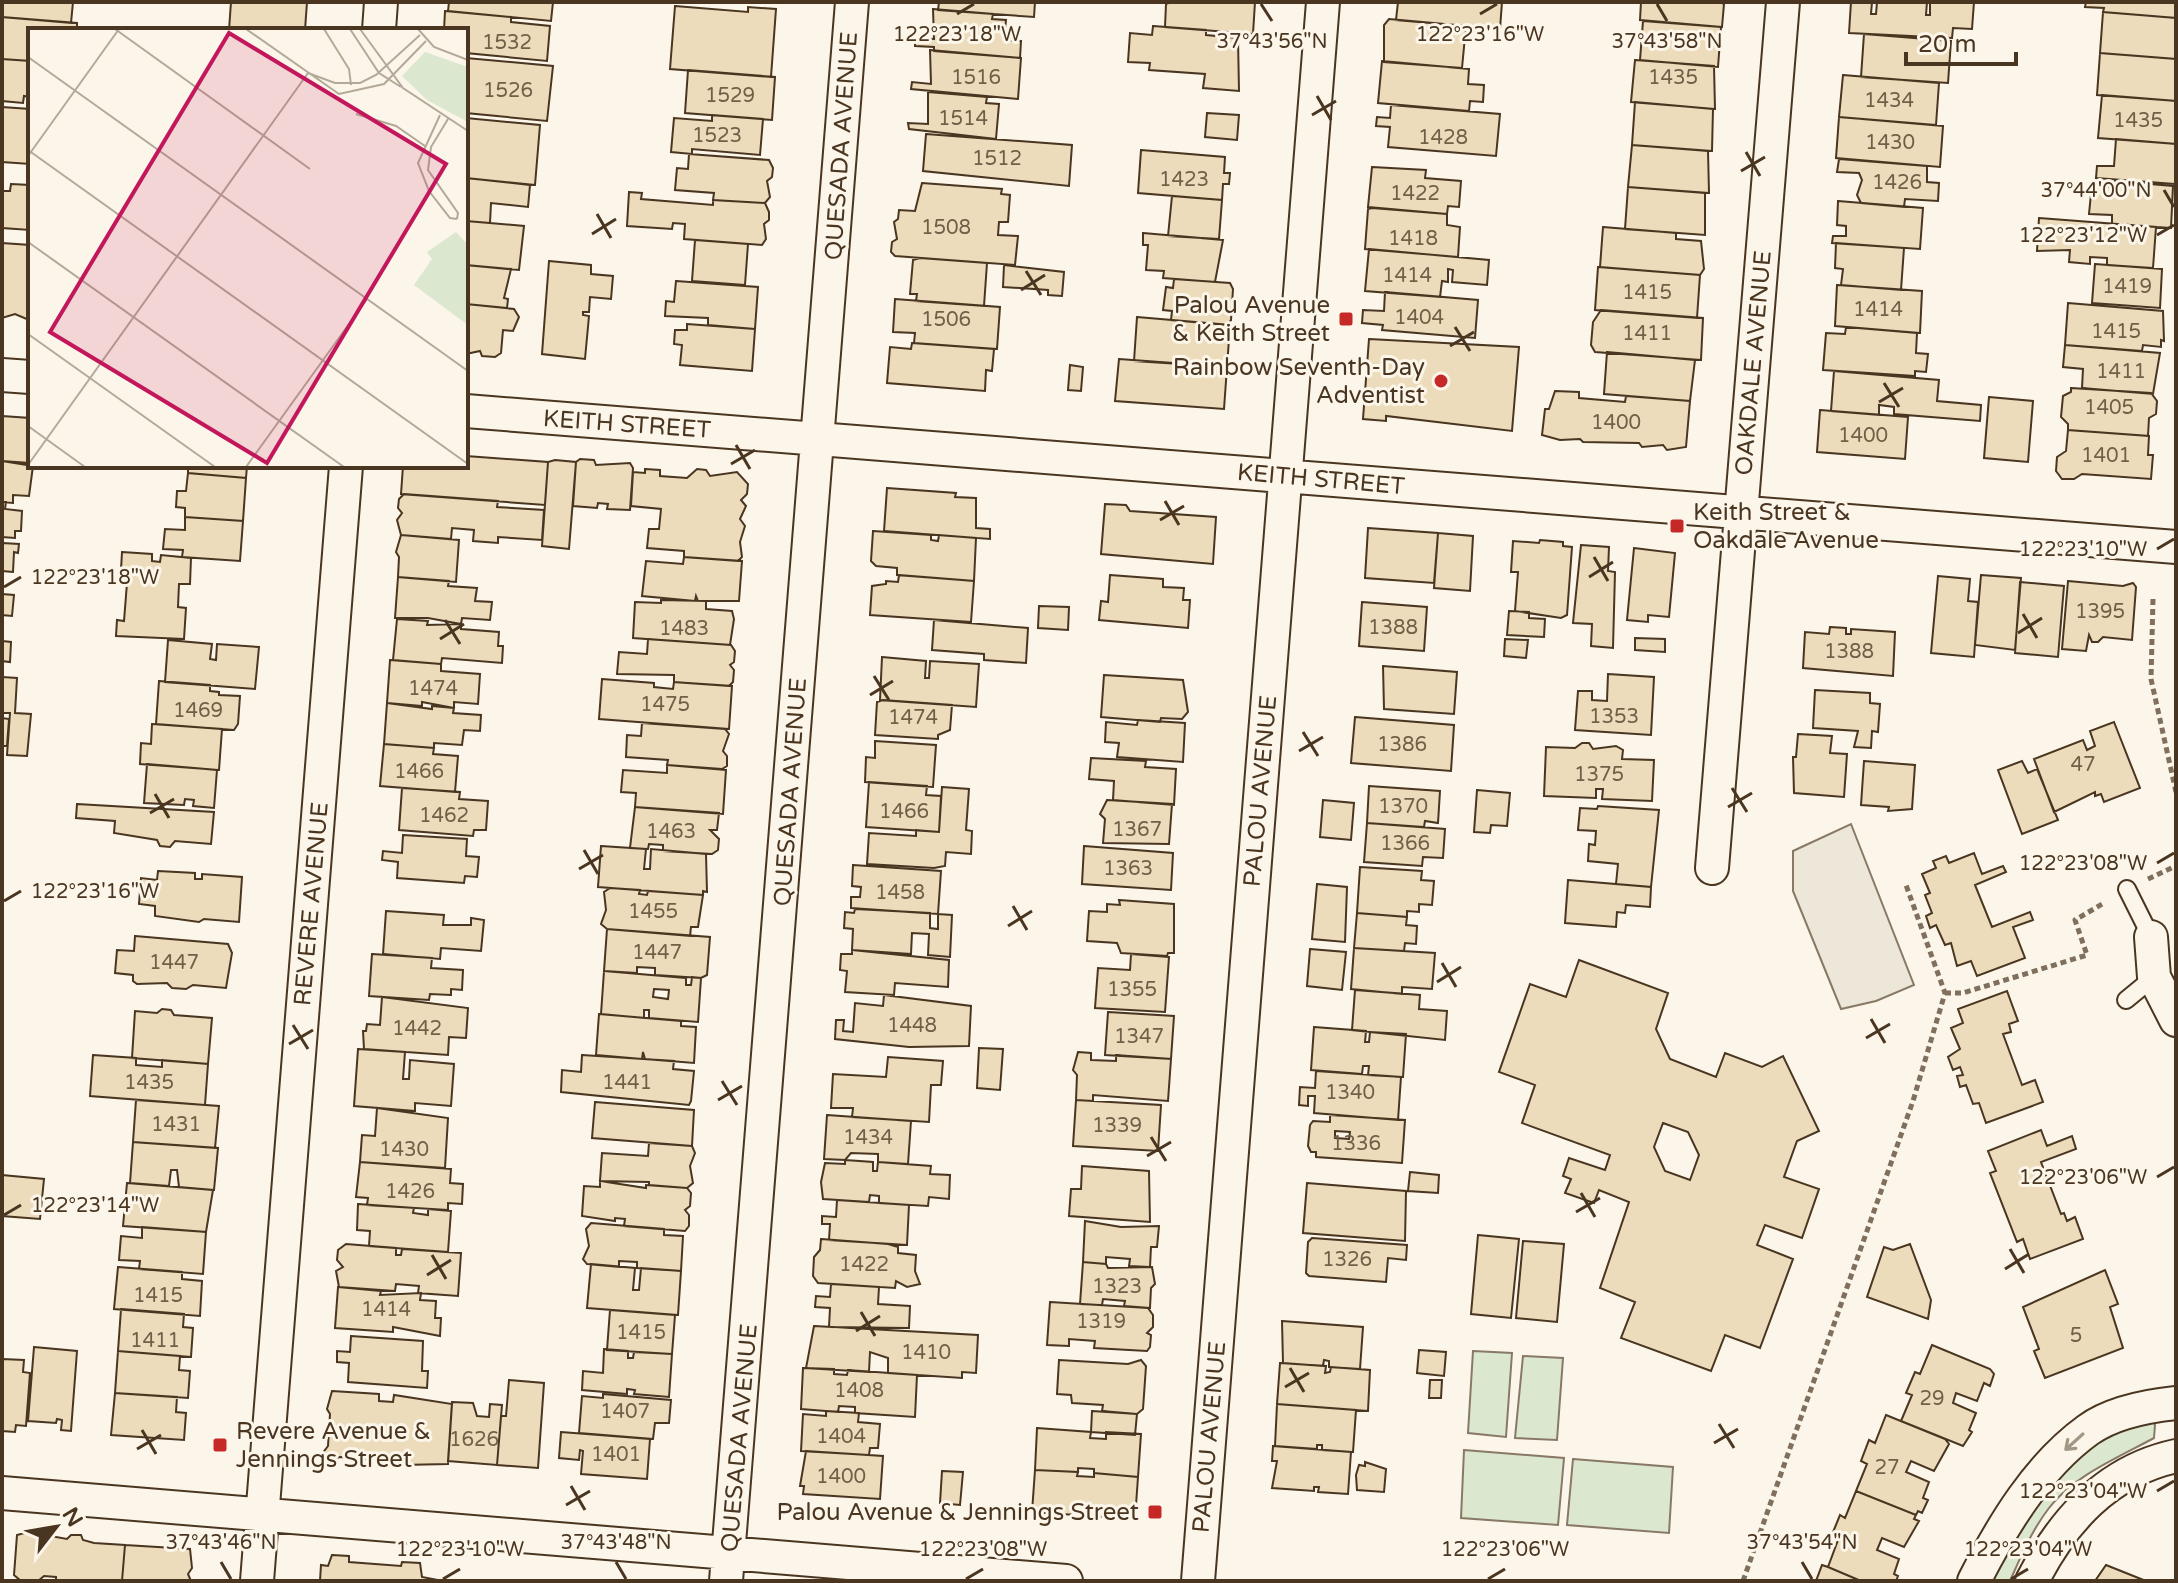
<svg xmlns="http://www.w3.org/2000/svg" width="2178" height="1583" font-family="'Varela Round',sans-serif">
<rect width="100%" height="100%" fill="#fbf6e9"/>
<path fill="#dce7d0" stroke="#887966" stroke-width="2" d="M1473 1351 1512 1353 1506 1437 1468 1433Z
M1523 1356 1563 1358 1557 1440 1515 1438Z
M2150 1417 2155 1425 2154 1438C2119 1457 2073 1476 2049 1508 2032 1530 2021 1556 2010 1581H1992L2021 1518 2075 1450Z
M1464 1450 1564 1458 1558 1525 1461 1518Z
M1573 1459 1673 1467 1669 1533 1567 1525Z"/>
<path fill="#ede7d9" stroke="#887966" stroke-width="2" d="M1851 824 1914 985 1876 1001 1841 1009 1793 891V851Z"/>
<path fill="#ecdcbc" stroke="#4a3520" stroke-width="2" fill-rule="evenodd" d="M2 2H73L71 23 2 17Z
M231 2H307L305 30H229Z
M449 2H553L551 21 448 11Z
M939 2H1035L1034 17 938 10Z
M1171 2H1255L1253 34 1165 27 1166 4Z
M1398 2H1502L1500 29 1396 20Z
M1641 2H1720L1724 4 1722 27 1640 20Z
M1851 2H1872L1871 14H1876L1877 2H1927L1926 15H1930V2H1974L1972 29 1953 28 1952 38 1849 33Z
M2086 2H2176V18L2103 12 2104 8 2085 7Z
M675 6 748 12V7L776 9 771 77 670 69Z
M933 9 993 14 992 19 1006 20 1004 40 1021 41 1020 58 934 51V47L915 46V38L934 39Z
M445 11 511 17V22L550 26 547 61 466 53V30H444Z
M2103 12 2176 18V59L2100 53Z
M2 17 77 23V30H30V61L2 59Z
M1389 19 1466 26 1462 68 1384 62V25Z
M1643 21 1721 27 1718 67 1640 60Z
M1153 26 1206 30V35L1238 38 1239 91 1203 88 1205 74 1149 70 1150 63 1128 62 1130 33 1152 35Z
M1864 34 1951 41 1948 83 1861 77Z
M930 50 1021 58 1018 99 911 89 912 82 931 84Z
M2100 53 2176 59V101L2097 95Z
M466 58 553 66 547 121 466 113Z
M2 59 30 61V97L24 96 23 103 2 101Z
M1635 60 1714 66 1715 109 1631 102Z
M1382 61 1469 69 1468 84 1484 85 1483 102 1470 101 1469 111 1378 103Z
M688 70 775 77 772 120 685 113Z
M1843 75 1939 83 1936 125 1839 117Z
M928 92 987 97 986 103 999 104 996 139 909 129 908 123 928 124Z
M2102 95 2176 101V144L2098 138Z
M1635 102 1713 109 1712 151 1632 145Z
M1391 105 1500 114 1496 156 1388 147 1390 127 1376 126 1377 117 1390 118Z
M2 107 30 109V164L2 162Z
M1207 113 1239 115 1237 140 1205 137Z
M712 115 763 119 760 155 692 149V154L671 152 674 118 712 121Z
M1839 117 1943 126 1940 167 1836 158Z
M466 118 540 125 535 185 466 178Z
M926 134 1072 145 1069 186 923 171Z
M2116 139 2176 144 2175 184 2096 178 2097 166H2114Z
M1632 145 1708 151 1709 193 1628 187Z
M1141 150 1225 157 1224 173H1230L1229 184H1223L1222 200 1138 193Z
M689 154 769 160 773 168 772 177 767 181 770 197 765 203 713 200 714 193 675 190 677 168 688 169Z
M1839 159 1927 166V182L1939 183 1938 201 1905 199 1904 207 1861 203 1857 195 1862 180 1859 173 1837 172Z
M1372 167 1426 170 1425 178 1461 181 1459 207 1448 206 1447 214 1368 207Z
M466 178 530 185 528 207 491 203 490 223 466 221Z
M2115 181 2173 186 2171 228 2112 224V215L2089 214 2091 194H2097L2098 186 2115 187Z
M922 183 1002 189 1001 194 1010 195 1008 222H999L998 235 1018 236 1015 265 895 256 891 252 892 242 897 239 894 222 898 219 899 210 915 211Z
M11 184 30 185V230L2 228V191H10Z
M1628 187 1705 193V235L1625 229Z
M629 192 642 193 641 199 713 205V200L765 203 769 212V220L764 224 766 239 762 245 684 239 685 224 673 223 672 229 627 226Z
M1172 196 1222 200 1219 239 1168 236Z
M1838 201 1923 208 1920 249 1832 243 1833 236H1846V226L1837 225Z
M1372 208 1447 214V225L1460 227 1458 257 1365 249 1368 209Z
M2039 218 2156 227 2153 268 2107 265V258L2090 257V264L2069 262 2070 250 2037 251Z
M466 221 524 226 519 270 466 265Z
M1603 227 1676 233V239L1701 241 1704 269 1700 275 1600 267Z
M1143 233 1223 240 1215 282 1163 278 1164 271 1146 270 1148 245H1143Z
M695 240 748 244 745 285 692 281Z
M2 243 30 245 29 320 15 314 2 318Z
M1836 243 1904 248 1901 290 1841 285 1843 269 1835 268Z
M1369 249 1489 260 1487 285 1452 282 1453 270 1448 269V282L1442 281 1440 297 1365 291Z
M920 258 987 263 984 306 916 301 917 294H910L913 260Z
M549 261 591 265V274L613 276 611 299 590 297 589 312H583V315L589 316 585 359 542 354Z
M2095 264 2162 269 2160 308 2092 303Z
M466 265 511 269 504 298 508 299 507 308 466 304Z
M1004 265 1064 272 1062 296 1048 295V290L1003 287Z
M1598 267 1700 275 1697 318 1595 310Z
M1174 279 1230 283 1233 289 1231 320 1227 325 1171 320 1172 311 1163 310 1166 287 1173 288Z
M676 281 758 287 755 329 708 325V318L665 316 666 301 674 302Z
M1837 285 1922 291 1920 333 1835 326Z
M1385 292 1478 300 1475 338 1382 330 1383 325 1362 323 1363 310 1384 311Z
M895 299 1000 307 997 349 914 343 915 333 893 332Z
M2068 303 2163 311 2164 341 2161 340V347L2143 345 2142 351 2065 345Z
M466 304 514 309 519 317 513 331 503 330 501 353 495 357 482 356 480 351 466 354Z
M1601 310 1703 318 1701 360 1595 352 1591 345 1593 322Z
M1137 317 1230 325 1227 367 1134 361Z
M687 324 755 329 752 371 680 365 682 345 674 344 675 330H687Z
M1846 327 1917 333 1916 353 1928 354 1926 372 1915 371V376L1823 370 1826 333 1845 334Z
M1369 339 1519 347 1512 431 1386 416V421L1363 419Z
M912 343 994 349 992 371 986 370 985 391 887 383 890 347 911 349Z
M2065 345 2160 353 2153 394 2082 388 2083 369 2063 367Z
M1607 352 1695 360 1690 401 1604 394Z
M1119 359 1227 367 1224 409 1115 401Z
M1070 365 1083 367 1081 391 1068 390Z
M1834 371 1939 380 1937 401 1981 405 1980 421 1894 414V407L1879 405V415L1831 411Z
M2071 388 2151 393 2157 401 2156 414 2149 418 2148 436 2068 430V424L2061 417 2063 396 2071 392Z
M1555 391 1579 392V398L1625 402 1626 396 1690 401 1686 447 1667 450 1663 445 1642 447 1639 443 1583 442 1580 439 1560 440 1542 435 1545 409H1549Z
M1989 397 2033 401 2028 462 1984 458Z
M1820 410 1908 417 1905 459 1817 452Z
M2 416 30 418V463L2 461Z
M2068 430 2149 436 2148 455H2153L2151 479 2082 474 2074 479H2062L2056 471 2057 457 2066 451Z
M466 456 548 462 545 505 401 494 403 466H466Z
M580 459 594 460 596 465 630 463 633 468 630 510 607 509 608 504 598 503 597 508 573 506 576 462Z
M555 460 576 462 569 549 542 546 548 462Z
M2 461 33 466 29 496 13 495V503L2 502Z
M188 466H247L246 478 188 473Z
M645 469 660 470V476L687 478 697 469 706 470 710 476 737 472 748 484 747 494 741 500 746 506 740 519 745 526 740 542 742 557 738 561 684 557V551L647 548 649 529H659L661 509 631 506 633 472 645 473Z
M188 473 246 478 243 521 185 517V508L176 507 177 491H186Z
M887 488 956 493 955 497 976 498V528L990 529V539L884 531Z
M404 494 498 501 497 507 544 510 542 540 498 537V543L473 541 474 530 452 528 451 539 401 535 397 520 402 513 398 508 399 499Z
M2 502H6L5 509 22 511 21 531H15V538L2 537Z
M1105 504 1126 505 1130 511 1216 517 1213 564 1101 554Z
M185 517 243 521 240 561 182 557 183 550 163 549 165 529 185 530Z
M1368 528 1438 533 1434 583 1365 578Z
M873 531 931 535V540L938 541 939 535 976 538 974 581 897 575V568L876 566 871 561Z
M1438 533 1473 536 1470 591 1434 588Z
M401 535 459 540 456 582 398 577 399 557 396 552Z
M1540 540 1563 542V546L1572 547 1567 615 1561 618 1515 611 1518 572H1511L1513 541 1539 543Z
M2 543 19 544 18 553 14 552 13 572 2 571Z
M1581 545 1609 547 1608 571 1615 572 1613 648 1591 646 1592 624 1573 623Z
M1634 548 1675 553 1669 617 1648 615V622L1627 620Z
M122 552 152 554V561L160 562 161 555 191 558 190 584H179L178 607 186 608 184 639 116 636 117 620 124 621 128 570H121Z
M684 557 742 561 739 601H698L696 596 695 601 642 596 646 561 683 564Z
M899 575 974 581 971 622 870 615 872 586 886 584V581L898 582Z
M1110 575 1163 579V587L1184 588 1183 600H1190L1188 628 1099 620 1101 601 1108 602Z
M1981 575 2021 578 2015 650 1975 645Z
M1938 576 1970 579 1968 601 1978 602 1974 657 1931 653Z
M398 577 449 581 448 586 477 588 475 601 492 602 490 620 462 618 461 624 428 618H395Z
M2068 581 2123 586 2133 583 2136 587 2132 640 2103 637 2098 642H2092L2089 635 2086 651 2062 649Z
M2020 582 2064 586 2058 657 2015 653Z
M2 594 14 595 12 616 2 615Z
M661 600 706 601V609L732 611 734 619 730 645 633 638 635 602 661 603Z
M1362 602 1427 607 1424 651 1359 646Z
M1039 606 1069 607 1068 630 1038 628Z
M1509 611 1529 612V618L1545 619 1544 637 1507 635Z
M397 619 428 621 427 625 461 624V629L499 632 498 646H503L502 663 442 658 441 664 393 660Z
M934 620 1028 628 1026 663 984 660V654L932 650Z
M1830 627 1846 628V634H1851V629L1895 632 1893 676 1803 668 1805 632 1829 634Z
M1635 638 1665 639V652L1635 650Z
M648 639 731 645 735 651 734 662 730 665 734 670 733 682 729 686 674 682V675L617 674 619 652 647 654Z
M1505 639 1528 640 1526 658 1504 656Z
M168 640 212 644 210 659 216 660 217 644 259 647 255 689 165 682Z
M2 641 11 642 10 662 2 661Z
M882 657 926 661 925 678H929L930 661 979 664 976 707 880 700Z
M390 660 441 664V671L480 674 478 704 454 702V708L422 702V706L387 703Z
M1383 666 1457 672 1454 714 1384 709Z
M1608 674 1654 677 1651 735 1575 730 1578 691H1592V700L1607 701Z
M1104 675 1183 680 1188 712 1182 719 1161 718 1160 722 1101 717Z
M2 677 17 678 15 713 31 714 27 756 7 755 10 713H2Z
M602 679 654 683V687L673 689 674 682 732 686 729 729 599 719Z
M159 681 210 685V691L219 692V695L240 696 238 724 234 730 156 724Z
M1815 690 1870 693V703L1880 704 1878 732 1872 731 1871 748 1854 747 1858 731 1813 728Z
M883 700 952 705 950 730 938 735V739L875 735 877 702Z
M387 703 432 709V706L454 708 453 713 481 715 480 731 464 730 462 745 434 743V748L384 744Z
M1355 717 1454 725 1451 771 1351 763Z
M2 718 9 719 7 746H2Z
M1138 720 1185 723 1183 762 1117 757 1119 743 1105 742 1106 722 1137 725Z
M2114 722 2140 788 2104 802 2101 794 2095 796V792L2054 812 2034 759 2083 740 2087 750 2095 746 2090 731Z
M642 723 725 729 729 734 723 751 727 756V766L722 769 667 765 668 760 626 757 627 735 641 736Z
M152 724 222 729 219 770 140 764 141 743 151 744Z
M1798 734 1832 736 1830 753 1847 754 1844 797 1794 793 1793 757H1796Z
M875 741 936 745 933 787 865 782 866 757 875 758Z
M1582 743H1589L1593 749 1616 746 1623 750 1622 759 1654 760 1652 801 1602 799 1603 789H1596V798L1544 796 1546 747 1575 748Z
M384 744 434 748 433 754 458 756 455 792 380 786Z
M1091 758 1146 761 1145 767 1176 769 1174 805 1113 800 1114 781 1089 779Z
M1864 761 1915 765 1912 809 1888 811 1889 807 1861 805Z
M2022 761 2028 773 2037 769 2058 820 2022 834 1998 770Z
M147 764 217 770 214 808 193 806 194 800 185 799 184 805 144 803Z
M667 765 726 770 723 814 635 807 636 793 621 792 623 770 667 773Z
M869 782 927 786 926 795 941 796 939 832 866 827Z
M1369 786 1440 791 1438 823 1425 821 1424 827 1367 823Z
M942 787 969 789 966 830 972 831 971 854 946 852 945 866 934 868 867 864 869 833 916 836V830L939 832Z
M402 788 460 792 459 799 488 801 486 830H474L473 836 399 830Z
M1477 790 1510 793 1507 826 1491 825 1490 833 1474 832Z
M1107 800 1172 804 1169 844 1103 843 1105 819 1100 814Z
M1323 800 1354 803 1351 840 1320 837Z
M77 804 214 812 211 844 175 841 170 847 160 846 157 840 114 833 115 821 76 818Z
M1598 806 1659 810 1651 887 1616 884 1618 864 1588 861 1589 844 1595 845 1596 831 1578 830 1580 808 1597 809Z
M635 807 719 813 717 830H710L719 839 718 850 712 854 663 851V845L649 844 648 849 630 848Z
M1367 823 1445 829 1443 858 1423 857 1422 866 1364 862Z
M403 835 467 839 466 856 479 857 477 877 465 876 464 883 397 878 398 862 382 860 383 851 402 853Z
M601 846 646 849 644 869H650L651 849 706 854 707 892 703 891V895L598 887Z
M1084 846 1173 853 1171 890 1082 884Z
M1974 853 1982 874 2003 866 2006 872 1975 885 1992 927 2030 912 2033 920 2013 927 2025 958 1977 976 1971 961 1957 966 1951 943 1945 945 1936 925 1930 928 1926 916 1932 913 1925 895 1930 893 1922 874 1936 868 1933 861 1946 856 1949 863Z
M853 865 941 871 938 914 851 908V897H860L861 887 852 886Z
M1360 867 1422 871 1421 880 1434 881 1432 905 1419 904V912L1407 911V917L1357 913Z
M158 871 195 873V879H202V874L242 877 239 922 204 919 199 922 155 916V906L139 904 141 878 157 880Z
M1568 880 1651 887 1650 907 1626 905 1625 913 1617 912 1616 927 1565 923Z
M1317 884 1347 887 1345 942 1312 939Z
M610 888 640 890 639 894 647 895 648 891 703 895 698 927H691L690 936 607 929 601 924 606 910 604 892Z
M1119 900 1174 904V953H1168L1167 956 1121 953 1117 943 1087 941 1089 911 1107 912V904L1120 905Z
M855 909 930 913V928L938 929V914L952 915 950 957 928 955 929 934 912 933 911 954 852 950 853 929 844 928 845 912 854 913Z
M386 911 444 915 443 925H471V918L484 920 481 951 441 948 440 959 383 954Z
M1357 913 1407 917 1406 925 1417 926 1416 944 1405 943 1404 951 1354 948Z
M607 929 710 937 707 975 701 978 655 975V968L637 967V973L604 971Z
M135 936 228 944 232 953 226 988 193 985 186 989 172 988 167 983 137 984 133 981V975L115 973 117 950 134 951Z
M1354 948 1435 953 1432 989 1402 987V994L1351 989Z
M1310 949 1346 952 1342 990 1307 986Z
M852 950 949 960 948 987 895 983 894 995 845 992 847 971 840 970 841 954H852Z
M372 954 432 958 431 968 463 970 462 990 451 989V995L430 994 429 1000 369 996Z
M1131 954 1169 957 1165 1012 1095 1008 1098 968 1130 970Z
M1579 960 1668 993 1656 1029 1670 1059 1716 1077 1725 1053 1762 1067 1783 1056 1819 1131 1797 1141 1784 1177 1819 1189 1802 1238 1765 1225 1757 1245 1793 1259 1760 1348 1725 1335 1711 1371 1621 1338 1635 1302 1600 1288 1629 1202 1599 1190 1594 1203 1565 1193 1571 1179 1563 1176 1569 1158 1605 1170 1610 1155 1522 1123 1535 1085 1499 1072 1530 984 1566 997ZM1663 1123 1688 1132 1699 1155 1690 1180 1665 1171 1654 1147Z
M604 971 686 978V985H691L692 977 701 978 698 1022 649 1018V1010H644V1018L601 1014ZM654 989 669 990 668 999 653 997Z
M1355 990 1420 995 1419 1009 1447 1011 1445 1040 1352 1030Z
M2007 991 2018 1021 2009 1024 2011 1032 2003 1034 2022 1085 2035 1080 2043 1102 1986 1123 1979 1103 1973 1104 1966 1085 1960 1087 1957 1076 1963 1075 1960 1067 1953 1070 1948 1057 1960 1049 1951 1028 1963 1023 1958 1009Z
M884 995 971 1006 969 1046 909 1047 835 1039 836 1020H844L843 1031 853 1032 855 1003 883 1006Z
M382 997 468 1008 466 1038 449 1037 448 1055 364 1049 363 1031H366L367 1024 380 1025Z
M162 1009 171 1010 174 1015 212 1018 208 1064 132 1058 135 1011 157 1013Z
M1108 1012 1174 1016 1171 1059 1105 1055Z
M599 1014 681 1021V1026L696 1027 694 1063 645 1059 643 1052 642 1059 596 1055Z
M1314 1027 1366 1031 1365 1042H1369L1370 1032 1406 1034 1403 1077 1368 1075 1369 1066H1363L1362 1074 1311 1070Z
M979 1048 1003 1049 1000 1090 977 1088Z
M358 1049 405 1052 403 1079H409L410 1060 454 1064 451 1106 415 1103V1111L354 1106Z
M1078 1052 1091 1053V1060L1116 1061V1055L1171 1059 1168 1101 1093 1095V1101L1076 1100 1077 1075 1073 1070Z
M93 1055 136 1058V1065L162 1067V1060L208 1064 205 1105 90 1096Z
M582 1055 674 1061 673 1069 694 1071 691 1101 689 1105 561 1092 562 1070 581 1072Z
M888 1057 943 1061 941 1085H931L929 1122 852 1117 853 1108H831L833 1074 886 1077Z
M1316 1071 1401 1077 1398 1120 1314 1113 1315 1096H1308V1106L1299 1105 1300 1087 1315 1088Z
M136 1100 219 1106 215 1148 133 1142Z
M1076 1100 1161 1105 1158 1151 1073 1146Z
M595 1102 694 1110 692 1146 592 1138Z
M377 1108 448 1118 445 1168 360 1162 362 1135 375 1136Z
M827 1115 911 1121 908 1164 878 1162V1154L851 1153 845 1160 824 1159Z
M1330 1115 1405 1120 1402 1163 1316 1157V1152H1311L1308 1146 1310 1125 1313 1121 1330 1122ZM1335 1131 1350 1132 1349 1139 1335 1138Z
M2041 1130 2047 1146 2072 1136 2076 1149 2041 1162 2061 1214 2064 1213 2067 1221 2075 1217 2083 1239 2030 1259 2023 1239 2017 1242 1990 1173 1996 1171 1988 1151Z
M133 1142 218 1148 214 1190 179 1187 177 1170H171L169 1186 130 1183Z
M649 1143 692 1146 695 1153 690 1166 693 1183 687 1188 649 1185V1182L600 1181 602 1153 648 1156Z
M845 1160 873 1162V1171H877L878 1162 931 1166 930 1174 950 1175 949 1199 929 1197 928 1206 879 1203V1196L870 1195 869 1202 823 1199 821 1182 825 1163 845 1164Z
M360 1162 451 1169 450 1183 463 1184 462 1204 448 1203V1210L367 1205 368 1198 356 1197Z
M1082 1166 1149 1171 1150 1222 1069 1216 1071 1189H1081Z
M1410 1172 1439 1175 1438 1193 1408 1191Z
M2 1175 44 1179 40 1219 2 1216Z
M600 1181 646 1188V1185L687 1188 691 1193 690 1206 685 1210 689 1215V1226L685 1231 624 1226 625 1219 615 1218V1221L582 1216 584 1186 600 1187Z
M127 1183 213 1190 206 1232 123 1226Z
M1307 1183 1406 1191 1405 1241 1303 1233Z
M837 1200 909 1205 907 1245 829 1240 830 1224H822V1216L836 1217Z
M358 1204 414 1208 413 1213 428 1215V1209L451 1211 448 1252 369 1246 370 1231 357 1230Z
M1085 1221 1121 1227 1159 1226 1157 1247H1151L1150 1267 1129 1266 1130 1259 1106 1257V1264L1083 1262Z
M591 1223 664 1229V1235L683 1236 681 1271 637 1268V1262L619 1261V1267L587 1264 583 1259 589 1246 586 1229Z
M142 1227 206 1232 203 1274 139 1269 140 1261 119 1260 121 1236 142 1238Z
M1478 1235 1519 1239 1511 1318 1471 1314Z
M1312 1238 1407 1245 1406 1260 1388 1258 1386 1282 1309 1276 1306 1273 1308 1242Z
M821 1239 888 1244 898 1247V1253L916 1255 915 1271 920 1284 907 1287 896 1281 895 1288 818 1283 813 1276 814 1257 820 1250Z
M1523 1241 1564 1244 1557 1322 1516 1318Z
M346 1244 396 1248V1255H401L402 1249 461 1253 458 1296 418 1293 419 1286 396 1284 395 1291 339 1287 336 1271 343 1267 337 1260 338 1250Z
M1910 1244 1931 1300 1928 1319 1867 1297 1884 1247 1893 1250Z
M1083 1262 1106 1264 1108 1268 1152 1267 1155 1284 1151 1288 1150 1308 1124 1306 1125 1301 1103 1299 1102 1305 1080 1304Z
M591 1264 635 1268 633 1290H639L641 1268 681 1271 678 1315 587 1308Z
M118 1267 182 1272V1279L202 1281 200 1316 114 1309Z
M2105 1270 2118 1304 2110 1307 2123 1348 2045 1378 2034 1351 2039 1349 2023 1307Z
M831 1284 879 1287 878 1304 910 1306 909 1328 829 1327 830 1308 815 1307 816 1296 830 1297Z
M338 1287 381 1291 380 1295 421 1293 420 1300 436 1301 435 1318H441L440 1336 393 1327V1332L335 1328Z
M1050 1302 1148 1308 1153 1315V1327L1147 1333 1151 1335 1150 1347 1147 1351 1094 1348 1095 1341 1069 1339V1346L1047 1345Z
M121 1309 184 1314 183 1327 193 1328 191 1357 118 1351Z
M610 1310 675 1315 672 1354 607 1350Z
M1282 1321 1363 1327 1360 1369 1329 1367V1361L1324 1360 1323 1366 1283 1363Z
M814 1326 978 1335 976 1373 962 1372V1378L888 1373V1358L870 1352 869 1372 806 1368Z
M351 1336 423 1341 422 1371H428L427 1388 348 1382 349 1363 337 1362V1351L350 1352Z
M1932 1345 1990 1369 1994 1374 1990 1386 1984 1383 1977 1401 1956 1393 1953 1403 1976 1413 1969 1430 1972 1432 1963 1446 1901 1421 1912 1395 1906 1393 1915 1372 1920 1374Z
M34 1347 77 1351 71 1431 61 1430 62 1420 57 1419 56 1423 28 1421Z
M604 1349 628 1351V1358H633L634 1352 672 1354 669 1397 634 1394 635 1390 627 1389V1394L582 1390 583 1371 603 1373Z
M1419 1350 1446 1352 1444 1376 1417 1373Z
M118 1351 180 1356 179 1370 190 1371 188 1398 115 1393Z
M2 1359 24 1360 23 1372 30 1373 26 1426 16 1425 15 1432 2 1431Z
M1059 1360 1128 1364 1141 1360 1146 1366 1143 1409 1137 1414 1102 1411 1103 1405 1072 1403 1071 1395 1057 1394Z
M1280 1363 1326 1366 1325 1373 1330 1372 1331 1367 1370 1370 1368 1411 1277 1404Z
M803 1368 834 1369V1374L847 1375 848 1370 917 1375 915 1417 855 1413V1407L839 1406 838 1412 801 1409Z
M509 1380 544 1383 538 1468 497 1465 501 1416H506Z
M1430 1380H1442L1441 1398H1429Z
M332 1391 379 1394V1401L393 1402 394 1395 452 1404 448 1464 401 1465 399 1462 340 1457 327 1460 322 1454 328 1446 330 1414 327 1409Z
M115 1393 177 1397 176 1412 186 1413 184 1440 111 1435Z
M603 1394 671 1400 669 1423H655L653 1439 579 1433 582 1396 603 1398Z
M452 1402 473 1403 477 1416 489 1417 490 1404 502 1405 497 1465 448 1461Z
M1277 1404 1356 1410 1353 1452 1322 1450V1445H1317V1449L1275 1446Z
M826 1411 859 1413 858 1422 880 1424 878 1448H870L869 1455 801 1451 803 1414 826 1416Z
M1092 1411 1137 1414 1135 1435 1091 1432Z
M1886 1415 1945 1439 1949 1444 1934 1471 1911 1461 1906 1472 1929 1482 1923 1498 1928 1500 1922 1513 1918 1511 1916 1515 1856 1491 1867 1464 1861 1461 1869 1440 1875 1443Z
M1037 1428 1091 1432 1090 1438 1106 1439V1432L1141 1434 1138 1477 1094 1473V1469L1078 1468V1472L1035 1470Z
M561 1432 650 1439 647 1479 581 1474 583 1451 580 1450 579 1460 559 1458Z
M1273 1446 1351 1452 1348 1494 1318 1492 1319 1487H1314V1491L1272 1488 1277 1461H1272Z
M806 1451 883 1456 880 1499 803 1494 804 1486H800Z
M1365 1462 1386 1469 1384 1492 1357 1490 1356 1475 1359 1465 1365 1466Z
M1035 1470 1078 1472 1077 1476 1094 1477V1473L1138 1477 1135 1519 1032 1512Z
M942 1471 963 1472 960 1505 940 1503Z
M1856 1491 1916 1515 1914 1519 1919 1521 1904 1547 1882 1538 1877 1550 1899 1559 1894 1574 1898 1576 1896 1581H1861L1828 1567 1838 1540 1831 1537 1840 1515 1845 1518Z
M28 1532 67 1539 71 1535H81L83 1540 94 1543 125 1545 122 1581H56V1577L44 1576 38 1581H21L14 1575 17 1535Z
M125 1545 190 1549 192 1568 188 1574 191 1581H122Z
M332 1555 349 1556V1562L401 1566 402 1562 420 1563 422 1577 443 1581H320L321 1565 328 1566Z
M1822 1565 1828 1567 1861 1581H1816Z
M2106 1565 2146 1581H2095Z"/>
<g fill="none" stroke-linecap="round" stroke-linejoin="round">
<defs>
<path id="lane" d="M2127 889 2151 937
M2126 1000 2154 977"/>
<path id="street" d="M379 30 381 2
M2 375 30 377
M466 411 2176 547
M1712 868 1783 2
M2151 937 2154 977 2176 1020
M2 1493 1066 1581
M257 1581 346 466
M726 1581 852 2
M1198 1581 1323 2
M1974 1581C2002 1526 2038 1466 2088 1430 2113 1412 2147 1406 2176 1403
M2032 1581C2063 1520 2107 1471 2176 1456"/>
</defs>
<use href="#lane" stroke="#4a3520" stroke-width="20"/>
<use href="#street" stroke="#4a3520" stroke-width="36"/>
<path stroke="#7f6f5c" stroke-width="5" stroke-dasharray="6 4" stroke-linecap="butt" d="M2153 599 2151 679 2176 792
M2148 879 2176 866
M1945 993H1963L2087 955 2075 920 2104 903
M1743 1581 1913 1101 1945 993 1906 885"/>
<use href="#lane" stroke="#fbf6e9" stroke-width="16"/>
<use href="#street" stroke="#fbf6e9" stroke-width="32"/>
</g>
<defs><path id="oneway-shaft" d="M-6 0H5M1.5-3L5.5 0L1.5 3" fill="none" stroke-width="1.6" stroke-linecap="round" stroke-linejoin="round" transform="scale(2)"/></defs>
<use stroke="#a29684" href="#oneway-shaft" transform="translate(2074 1442) rotate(138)"/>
<path fill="none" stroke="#4a3520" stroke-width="3" d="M1261 4 1272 21M1657 4 1667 21M957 14 974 4M1480 14 1497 4M1317 96 1331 120M1312 115 1336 101M1746 152 1760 176M1741 171 1765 157M2164 190 2174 207M597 214 611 238M592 234 616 219M2157 235 2174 225M1026 271 1041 295M1021 290 1045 275M1455 327 1470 351M1450 346 1474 332M1884 383 1899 407M1879 402 1903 388M736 445 750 469M731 464 755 450M1165 501 1179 525M1160 520 1184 506M2157 549 2174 539M1594 557 1608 581M1589 577 1613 562M4 587 21 577M2023 614 2037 638M445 620 460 644M2018 633 2042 618M440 639 464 624M874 676 889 700M870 695 893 681M1303 732 1318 756M1299 751 1323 737M1732 788 1747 812M155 794 169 818M1728 807 1752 793M150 813 174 799M584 850 598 874M2157 863 2174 853M579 869 603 855M4 901 21 891M1013 906 1027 930M1008 926 1032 911M1442 963 1456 987M1437 982 1461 967M1871 1019 1885 1043M293 1025 308 1049M1866 1038 1890 1024M289 1044 313 1030M722 1081 737 1105M718 1100 742 1086M1151 1137 1166 1161M1147 1156 1171 1142M2157 1177 2174 1167M1581 1193 1595 1217M1576 1212 1600 1198M4 1215 21 1205M2010 1249 2024 1273M432 1255 446 1279M2005 1269 2029 1254M427 1275 451 1260M861 1312 875 1336M856 1331 880 1316M1290 1368 1304 1392M1285 1387 1309 1373M1719 1424 1734 1448M142 1430 156 1454M1714 1443 1738 1429M137 1449 161 1435M571 1486 585 1510M2157 1491 2174 1481M566 1505 590 1491M221 1562 231 1579M616 1562 626 1579M1802 1562 1812 1579M443 1579 460 1569M966 1579 983 1569M1488 1579 1505 1569M2011 1579 2028 1569"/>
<g fill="#c62828" stroke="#fbf6e9" stroke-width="3">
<rect x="1338" y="311" width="16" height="16" rx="4"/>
<circle cx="1441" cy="381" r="8"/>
<rect x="1669" y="518" width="16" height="16" rx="4"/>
<rect x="212" y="1437" width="16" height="16" rx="4"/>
<rect x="1147" y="1504" width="16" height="16" rx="4"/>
</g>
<g text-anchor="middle" stroke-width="6" stroke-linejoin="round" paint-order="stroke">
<g font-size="20" fill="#725f47">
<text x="507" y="49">1532</text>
<text x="976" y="84">1516</text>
<text x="1673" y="84">1435</text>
<text x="508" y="97">1526</text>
<text x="730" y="102">1529</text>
<text x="1889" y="107">1434</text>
<text x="963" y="125">1514</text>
<text x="2138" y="127">1435</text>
<text x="717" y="142">1523</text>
<text x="1443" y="144">1428</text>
<text x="1890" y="149">1430</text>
<text x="997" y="165">1512</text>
<text x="1184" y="186">1423</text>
<text x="1897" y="189">1426</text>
<text x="1415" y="200">1422</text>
<text x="946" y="234">1508</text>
<text x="1413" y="245">1418</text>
<text x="1407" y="282">1414</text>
<text x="2127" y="293">1419</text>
<text x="1647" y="299">1415</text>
<text x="1878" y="316">1414</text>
<text x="1419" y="324">1404</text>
<text x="946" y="326">1506</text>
<text x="2116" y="338">1415</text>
<text x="1647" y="340">1411</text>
<text x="2121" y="378">1411</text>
<text x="2109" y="414">1405</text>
<text x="1616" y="429">1400</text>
<text x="1863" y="442">1400</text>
<text x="2106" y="462">1401</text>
<text x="2100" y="618">1395</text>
<text x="1393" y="634">1388</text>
<text x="684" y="635">1483</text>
<text x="1849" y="658">1388</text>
<text x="433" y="695">1474</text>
<text x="665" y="711">1475</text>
<text x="198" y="717">1469</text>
<text x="1614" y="723">1353</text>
<text x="913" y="724">1474</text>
<text x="1402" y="751">1386</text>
<text x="2083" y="771">47</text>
<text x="419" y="778">1466</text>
<text x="1599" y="781">1375</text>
<text x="1403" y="813">1370</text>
<text x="904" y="818">1466</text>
<text x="444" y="822">1462</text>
<text x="1137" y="836">1367</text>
<text x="671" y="838">1463</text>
<text x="1405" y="850">1366</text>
<text x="1128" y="875">1363</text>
<text x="900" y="899">1458</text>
<text x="653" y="918">1455</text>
<text x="657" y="959">1447</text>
<text x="174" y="969">1447</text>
<text x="1132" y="996">1355</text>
<text x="912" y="1032">1448</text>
<text x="417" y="1035">1442</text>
<text x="1139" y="1043">1347</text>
<text x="149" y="1089">1435</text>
<text x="627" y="1089">1441</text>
<text x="1350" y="1099">1340</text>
<text x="176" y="1131">1431</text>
<text x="1117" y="1132">1339</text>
<text x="868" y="1144">1434</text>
<text x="1356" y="1150">1336</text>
<text x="404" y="1156">1430</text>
<text x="410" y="1198">1426</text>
<text x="1347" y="1266">1326</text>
<text x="864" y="1271">1422</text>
<text x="1117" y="1293">1323</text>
<text x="158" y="1302">1415</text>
<text x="386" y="1316">1414</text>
<text x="1101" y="1328">1319</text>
<text x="641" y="1339">1415</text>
<text x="2076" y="1342">5</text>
<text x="155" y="1347">1411</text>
<text x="926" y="1359">1410</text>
<text x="859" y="1397">1408</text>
<text x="1932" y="1405">29</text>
<text x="625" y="1418">1407</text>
<text x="841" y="1443">1404</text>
<text x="474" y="1446">1626</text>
<text x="616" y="1461">1401</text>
<text x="1887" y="1474">27</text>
<text x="841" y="1483">1400</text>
</g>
<g font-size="24" fill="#4a3520" stroke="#fbf6e9">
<text transform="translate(841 146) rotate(-86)" y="8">QUESADA AVENUE</text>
<text transform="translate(1753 363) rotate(-85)" y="8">OAKDALE AVENUE</text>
<text transform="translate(627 424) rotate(4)" y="8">KEITH STREET</text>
<text transform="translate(1321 479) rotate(5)" y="8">KEITH STREET</text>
<text transform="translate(1260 791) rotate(-85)" y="8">PALOU AVENUE</text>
<text transform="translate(790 792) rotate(-86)" y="8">QUESADA AVENUE</text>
<text transform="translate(311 904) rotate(-85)" y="8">REVERE AVENUE</text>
<text transform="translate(1209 1437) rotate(-85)" y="8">PALOU AVENUE</text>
<text transform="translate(739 1438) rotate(-85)" y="8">QUESADA AVENUE</text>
</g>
<g font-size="24" fill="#4a3520" stroke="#fbf6e9" text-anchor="end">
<text x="1330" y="313">Palou Avenue<tspan x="1330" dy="28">&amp; Keith Street</tspan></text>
<text x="1425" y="375">Rainbow Seventh-Day<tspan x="1425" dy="28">Adventist</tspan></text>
<text x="1693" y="520" text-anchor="start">Keith Street &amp;<tspan x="1693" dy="28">Oakdale Avenue</tspan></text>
<text x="236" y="1439" text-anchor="start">Revere Avenue &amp;<tspan x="236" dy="28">Jennings Street</tspan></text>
<text x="1139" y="1520">Palou Avenue &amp; Jennings Street</text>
</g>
</g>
<g transform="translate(28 28)">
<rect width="440" height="440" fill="#fbf6e9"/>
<path d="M397 24 440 39V94L399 72 374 48ZM428 204 440 217V297L386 257 404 231 399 224Z" fill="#dce7d0"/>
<path fill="none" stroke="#b4a999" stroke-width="2" d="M87 1 282 141M218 1 311 66 356 56 398 13M296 1 321 41 323 57M322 1 351 45 373 59M332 1 375 60 440 103M390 1 406 19 440 32M0 29 440 343M280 45 307 55H332L348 47 392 7M328 86 368 98 397 118M412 87 390 135 401 163 422 190 429 191M420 91 403 119 400 142 430 185 429 191M0 122 440 436M0 128 91 1M0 214 316 439M0 306 187 439M0 398 57 439M0 437 280 45M218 439 339 271"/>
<path fill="#c2185b" fill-opacity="0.15" stroke="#c2185b" stroke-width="4" d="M201 5 418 136 239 435 22 304Z"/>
<rect width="440" height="440" fill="none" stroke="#4a3520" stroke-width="4"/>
</g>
<g font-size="20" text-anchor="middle" fill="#4a3520" stroke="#fbf6e9" stroke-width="6" stroke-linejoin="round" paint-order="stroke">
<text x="957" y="41">122°23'18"W</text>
<text x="1480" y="41">122°23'16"W</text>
<text x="1272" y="48">37°43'56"N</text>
<text x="1667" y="48">37°43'58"N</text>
<text x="2096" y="197">37°44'00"N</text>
<text x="2083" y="242">122°23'12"W</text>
<text x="2083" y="556">122°23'10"W</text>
<text x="95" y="584">122°23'18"W</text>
<text x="2083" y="870">122°23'08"W</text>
<text x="95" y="898">122°23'16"W</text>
<text x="2083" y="1184">122°23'06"W</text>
<text x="95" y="1212">122°23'14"W</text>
<text x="2083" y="1498">122°23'04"W</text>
<text x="221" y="1549">37°43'46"N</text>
<text x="616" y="1549">37°43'48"N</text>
<text x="1802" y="1549">37°43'54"N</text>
<text x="460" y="1556">122°23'10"W</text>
<text x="983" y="1556">122°23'08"W</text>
<text x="1505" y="1556">122°23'06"W</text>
<text x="2028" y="1556">122°23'04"W</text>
</g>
<rect width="2178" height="1583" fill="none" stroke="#4a3520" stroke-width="8"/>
<g transform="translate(56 1527) rotate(59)" stroke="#fbf6e9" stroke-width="6" paint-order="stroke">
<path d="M0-6L14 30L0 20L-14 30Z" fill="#4a3520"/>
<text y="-12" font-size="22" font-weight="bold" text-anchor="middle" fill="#4a3520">N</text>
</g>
<path d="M1906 52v12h110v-12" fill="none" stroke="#4a3520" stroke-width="4"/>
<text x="1918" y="52" font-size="24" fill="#4a3520" stroke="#fbf6e9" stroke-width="6" paint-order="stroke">20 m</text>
</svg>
